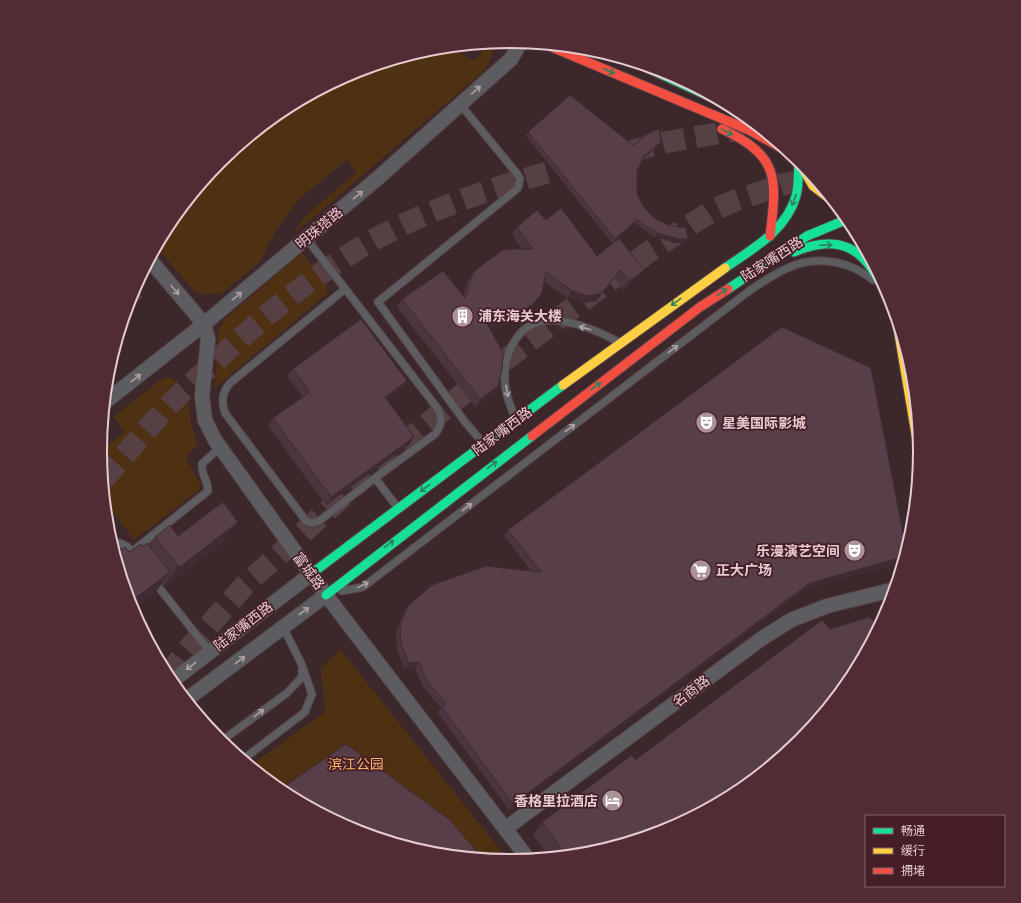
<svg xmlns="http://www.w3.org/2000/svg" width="1021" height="903" font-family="Karla,'Noto Sans SC',sans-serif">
<rect width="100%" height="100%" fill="#3c272b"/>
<path fill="#4e3112" d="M488 43H492C495 54 490 62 484 71L294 234 304 217 357 172 347 160 298 200 277 229 260 262 222 293 203 295 194 291 157 247C199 168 273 109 353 73 366 67 382 64 396 59 410 55 435 44 449 47 459 49 465 59 476 60Z
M302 252 325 281 327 285V294L215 388 218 333 223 321Z
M168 377 176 381 189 397 190 421 198 445 188 454 186 459 201 485 199 490 134 540 105 502 100 452 125 432 113 417 160 380Z
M341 650 510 862 430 854 282 793 250 766 325 712 321 668Z"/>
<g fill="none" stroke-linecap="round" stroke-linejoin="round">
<path stroke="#564044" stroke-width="22" stroke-dasharray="22 11" stroke-linecap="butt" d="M631 151 667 142 743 129
M103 480C125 455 146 430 169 405 183 391 198 377 213 364 272 308 336 255 411 221 466 196 524 178 583 163
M167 676 184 654 244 586 379 464 481 379 570 310 650 251 712 211 734 201 784 184 815 179"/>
<defs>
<path id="lane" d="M460 104 518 175 520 179 518 188 378 302 465 422 484 444
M306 238 438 409C443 419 441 426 435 434L375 478 398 508
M345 289 230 383C222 393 221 401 225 413L306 521 312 523 319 521 375 478
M516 420C512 410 508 401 506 391 501 365 511 330 539 322 561 315 599 331 618 342
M112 545 120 543 128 547 131 552
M134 550 208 491C208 479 201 476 202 464L220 447
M153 580 210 652
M342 591 363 587 749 291C764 281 780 270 798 264 822 256 853 263 873 280
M220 742 287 693 302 677V670
M242 760 305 712 312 694 301 663 283 627"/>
<path id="street" d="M150 260 204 324 208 340 202 396 205 420 215 440 326 595 529 860
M105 402 204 324 378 178 511 59 521 42
M171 682 311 574
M186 700 326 595
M505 829 761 639 791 620 827 606 896 589"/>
<path id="fast" d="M634 62 739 110
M794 252C858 225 876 269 896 319
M725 268C752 249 786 231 796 196 799 185 798 173 799 162
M728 289 807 236 848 219
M311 574 563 385
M326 595 532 436"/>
<path id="slow" d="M799 162 813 186 835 203
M895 311 920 458
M563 385 725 268"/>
<path id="jam" d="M547 45 749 130 794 155
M722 129C780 156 777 179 770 236
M532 436 700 307 728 289"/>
</defs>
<use href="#lane" stroke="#564346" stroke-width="9"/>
<use href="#street" stroke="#564346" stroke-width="16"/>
<use href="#fast" stroke="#564346" stroke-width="11"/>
<use href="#slow" stroke="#564346" stroke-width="11"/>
<use href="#jam" stroke="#564346" stroke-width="11"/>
<use href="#lane" stroke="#5d5d61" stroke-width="7"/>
<use href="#street" stroke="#5d5d61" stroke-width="14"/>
<use href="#fast" stroke="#16e098" stroke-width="9"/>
<use href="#slow" stroke="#ffcf43" stroke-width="9"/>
<use href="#jam" stroke="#f24e42" stroke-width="9"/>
</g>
<path fill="#4c353f" d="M528 132 634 146H658L642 159 637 171V193L643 206 654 218 685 243H676L655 237 635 223 612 243 526 136Z
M546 220 597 256 638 277 623 289 615 278 596 301 584 303 567 298 544 282 536 301 528 311 502 327 488 326 498 386 493 394 475 407 397 307 402 299 463 296 468 281 473 273 522 249 512 235 517 227Z
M293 369 401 389 387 399 409 445 326 505 268 426 273 418 302 397 287 376Z
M508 530 903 562 806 589 509 810 438 713 441 708 423 687 415 668 405 669 397 651 396 631 404 612 408 606 531 571 504 536Z
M178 536 224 542 167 585 164 586 162 583 156 592 129 552 149 545 155 537Z
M830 629 590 854 550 858 533 835 542 822 635 760Z
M282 793 483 859 430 854 353 831Z"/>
<path fill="#3e2b33" d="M661 142 658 146 641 160 644 156Z
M637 220 635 223 612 243 615 239Z
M657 233 688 239 685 243H676L655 237Z
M620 270 596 301 584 303 567 298 572 291Z
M644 270 638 277 623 289 629 281Z
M542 293 536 301 528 311 502 327 479 326 484 318Z
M143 297 137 305 125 316 126 312Z
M407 381 401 389 380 405 385 397Z
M498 386 493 394 475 407 480 399Z
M414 437 409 445 326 505 331 497Z
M238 522 224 542 167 585 164 586 178 566Z
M906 556 903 562 806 589 509 810 513 804 810 583Z
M170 572 156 592 132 610 129 603Z
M419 662 415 668 405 669 409 663Z"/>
<path fill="#583e49" stroke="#3e2b33" d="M570 95 634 146 645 135 659 129 661 142 644 156 637 171V193L643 206 654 218 668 225 686 228 688 239H679L657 233 637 220 615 239 528 132Z
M561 208 597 256 619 238 644 270 629 281 620 270 602 293 589 296 572 291 546 272 542 293 533 304 507 320 484 318 503 353 502 369 498 386 480 399 402 299 443 271 465 298 473 273 486 262 503 250 511 249H533L517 227 537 210 546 220Z
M135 288 143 297 126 312 131 294Z
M361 319 407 381 385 397 414 437 331 497 273 418 310 392 293 369Z
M782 327 871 368 907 553 906 556 810 583 513 804 442 707 446 703 427 681 419 662 409 663 401 645 400 625 408 606 432 585 486 566 541 572 508 530Z
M223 502 238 522 181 566H178L155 537 170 525 178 536Z
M147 543 170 572 129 603 115 555 125 547 129 552 141 544 143 546Z
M869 617 880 628 852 680 801 742 738 793 667 831 590 854 567 856 542 822 632 755 635 760 822 620 830 629Z
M346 744 450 820 483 859 430 854 415 850 397 835 391 842 353 831 282 793 279 790Z"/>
<defs><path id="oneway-shaft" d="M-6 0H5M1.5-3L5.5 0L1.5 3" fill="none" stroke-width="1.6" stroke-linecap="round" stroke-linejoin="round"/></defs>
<g stroke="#2e7f5f">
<use href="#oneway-shaft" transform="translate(609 71) rotate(23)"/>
<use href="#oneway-shaft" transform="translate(727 132) rotate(29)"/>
<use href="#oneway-shaft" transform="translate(794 200) rotate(111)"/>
<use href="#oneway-shaft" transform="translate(826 245) rotate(-2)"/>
<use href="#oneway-shaft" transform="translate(722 292) rotate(-34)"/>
<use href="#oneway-shaft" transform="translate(676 302) rotate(144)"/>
<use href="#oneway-shaft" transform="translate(596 386) rotate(-37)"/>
<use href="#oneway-shaft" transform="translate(492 465) rotate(-38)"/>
<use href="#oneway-shaft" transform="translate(425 488) rotate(143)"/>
<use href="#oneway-shaft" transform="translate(389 544) rotate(-38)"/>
</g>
<g stroke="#afa0a4">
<use href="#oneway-shaft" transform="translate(476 90) rotate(-42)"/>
<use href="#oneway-shaft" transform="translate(358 195) rotate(-40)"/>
<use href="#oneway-shaft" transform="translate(175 290) rotate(50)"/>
<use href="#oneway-shaft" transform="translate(237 296) rotate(-40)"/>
<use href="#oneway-shaft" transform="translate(585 328) rotate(-164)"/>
<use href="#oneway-shaft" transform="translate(673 349) rotate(-37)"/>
<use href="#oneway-shaft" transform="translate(136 378) rotate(-38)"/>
<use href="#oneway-shaft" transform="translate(507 391) rotate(80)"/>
<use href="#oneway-shaft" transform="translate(570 428) rotate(-37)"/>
<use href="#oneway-shaft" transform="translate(467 507) rotate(-37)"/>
<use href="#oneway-shaft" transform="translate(363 585) rotate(-26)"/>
<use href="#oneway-shaft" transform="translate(304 611) rotate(-37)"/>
<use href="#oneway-shaft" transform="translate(240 660) rotate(-37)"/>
<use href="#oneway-shaft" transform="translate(191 666) rotate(142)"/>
<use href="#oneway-shaft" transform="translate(259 713) rotate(-37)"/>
</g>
<defs>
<symbol id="building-disc" viewBox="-11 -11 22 22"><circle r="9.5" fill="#aa9296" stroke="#451e26"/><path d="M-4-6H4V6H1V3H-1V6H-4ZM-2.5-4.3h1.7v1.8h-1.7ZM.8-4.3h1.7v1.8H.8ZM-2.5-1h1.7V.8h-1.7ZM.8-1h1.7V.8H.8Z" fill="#fff"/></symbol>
<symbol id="theatre-disc" viewBox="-11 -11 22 22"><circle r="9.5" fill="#aa9296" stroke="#451e26"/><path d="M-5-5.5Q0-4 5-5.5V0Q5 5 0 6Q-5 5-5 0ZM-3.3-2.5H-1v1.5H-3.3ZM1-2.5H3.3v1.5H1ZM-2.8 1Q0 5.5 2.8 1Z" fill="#fff"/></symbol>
<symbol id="supermarket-disc" viewBox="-11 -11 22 22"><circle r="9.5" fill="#aa9296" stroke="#451e26"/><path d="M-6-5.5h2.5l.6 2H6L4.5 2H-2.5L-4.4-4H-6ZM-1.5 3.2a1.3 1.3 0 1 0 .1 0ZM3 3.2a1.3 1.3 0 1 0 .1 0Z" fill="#fff"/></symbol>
<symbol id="hotel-disc" viewBox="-11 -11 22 22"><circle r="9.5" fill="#aa9296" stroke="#451e26"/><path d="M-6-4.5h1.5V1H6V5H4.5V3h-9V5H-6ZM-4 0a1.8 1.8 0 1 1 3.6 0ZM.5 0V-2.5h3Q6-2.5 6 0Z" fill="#fff"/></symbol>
</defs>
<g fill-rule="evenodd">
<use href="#building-disc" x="450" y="304" width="25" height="25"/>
<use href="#theatre-disc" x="694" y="410" width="25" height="25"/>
<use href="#theatre-disc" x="842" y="538" width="25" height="25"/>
<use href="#supermarket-disc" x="688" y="558" width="25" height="25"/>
<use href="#hotel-disc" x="600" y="788" width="25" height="25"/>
</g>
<g text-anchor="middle" stroke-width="3.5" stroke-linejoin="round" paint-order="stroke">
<g font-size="14" fill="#e6ccd0" stroke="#451e26">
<text transform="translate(319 228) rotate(-40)" y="5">明珠塔路</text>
<text transform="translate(772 259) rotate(-33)" y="5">陆家嘴西路</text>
<text transform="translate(502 431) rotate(-37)" y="5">陆家嘴西路</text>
<text transform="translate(309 571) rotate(54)" y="5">富城路</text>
<text transform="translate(243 626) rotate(-38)" y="5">陆家嘴西路</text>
<text transform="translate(691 691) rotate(-37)" y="5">名商路</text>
</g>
<g font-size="14" font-weight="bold" fill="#e6ccd0" stroke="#451e26" text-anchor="start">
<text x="478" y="321">浦东海关大楼</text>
<text x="722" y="428">星美国际影城</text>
<text x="840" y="556" text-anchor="end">乐漫演艺空间</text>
<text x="716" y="575">正大广场</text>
<text x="598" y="806" text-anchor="end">香格里拉酒店</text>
</g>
<g font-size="14" fill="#f9b466" stroke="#451e26">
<text x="356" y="769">滨江公园</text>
</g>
</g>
<path d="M0 0H1021V903H0ZM107 451a403 403 0 1 1 806 0a403 403 0 1 1-806 0Z" fill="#522c34" fill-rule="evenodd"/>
<path fill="none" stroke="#e6ccd0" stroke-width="2" d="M107 451a403 403 0 1 1 806 0a403 403 0 1 1-806 0Z"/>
<rect x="865" y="815" width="140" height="72" fill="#451e26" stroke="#85646a"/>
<rect x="873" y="828" width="20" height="6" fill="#16e098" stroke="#85646a"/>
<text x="901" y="835" font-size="12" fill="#e6ccd0">畅通</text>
<rect x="873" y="848" width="20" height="6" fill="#ffcf43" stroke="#85646a"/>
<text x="901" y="855" font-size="12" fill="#e6ccd0">缓行</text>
<rect x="873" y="868" width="20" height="6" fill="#f24e42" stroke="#85646a"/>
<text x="901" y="875" font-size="12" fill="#e6ccd0">拥堵</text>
</svg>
